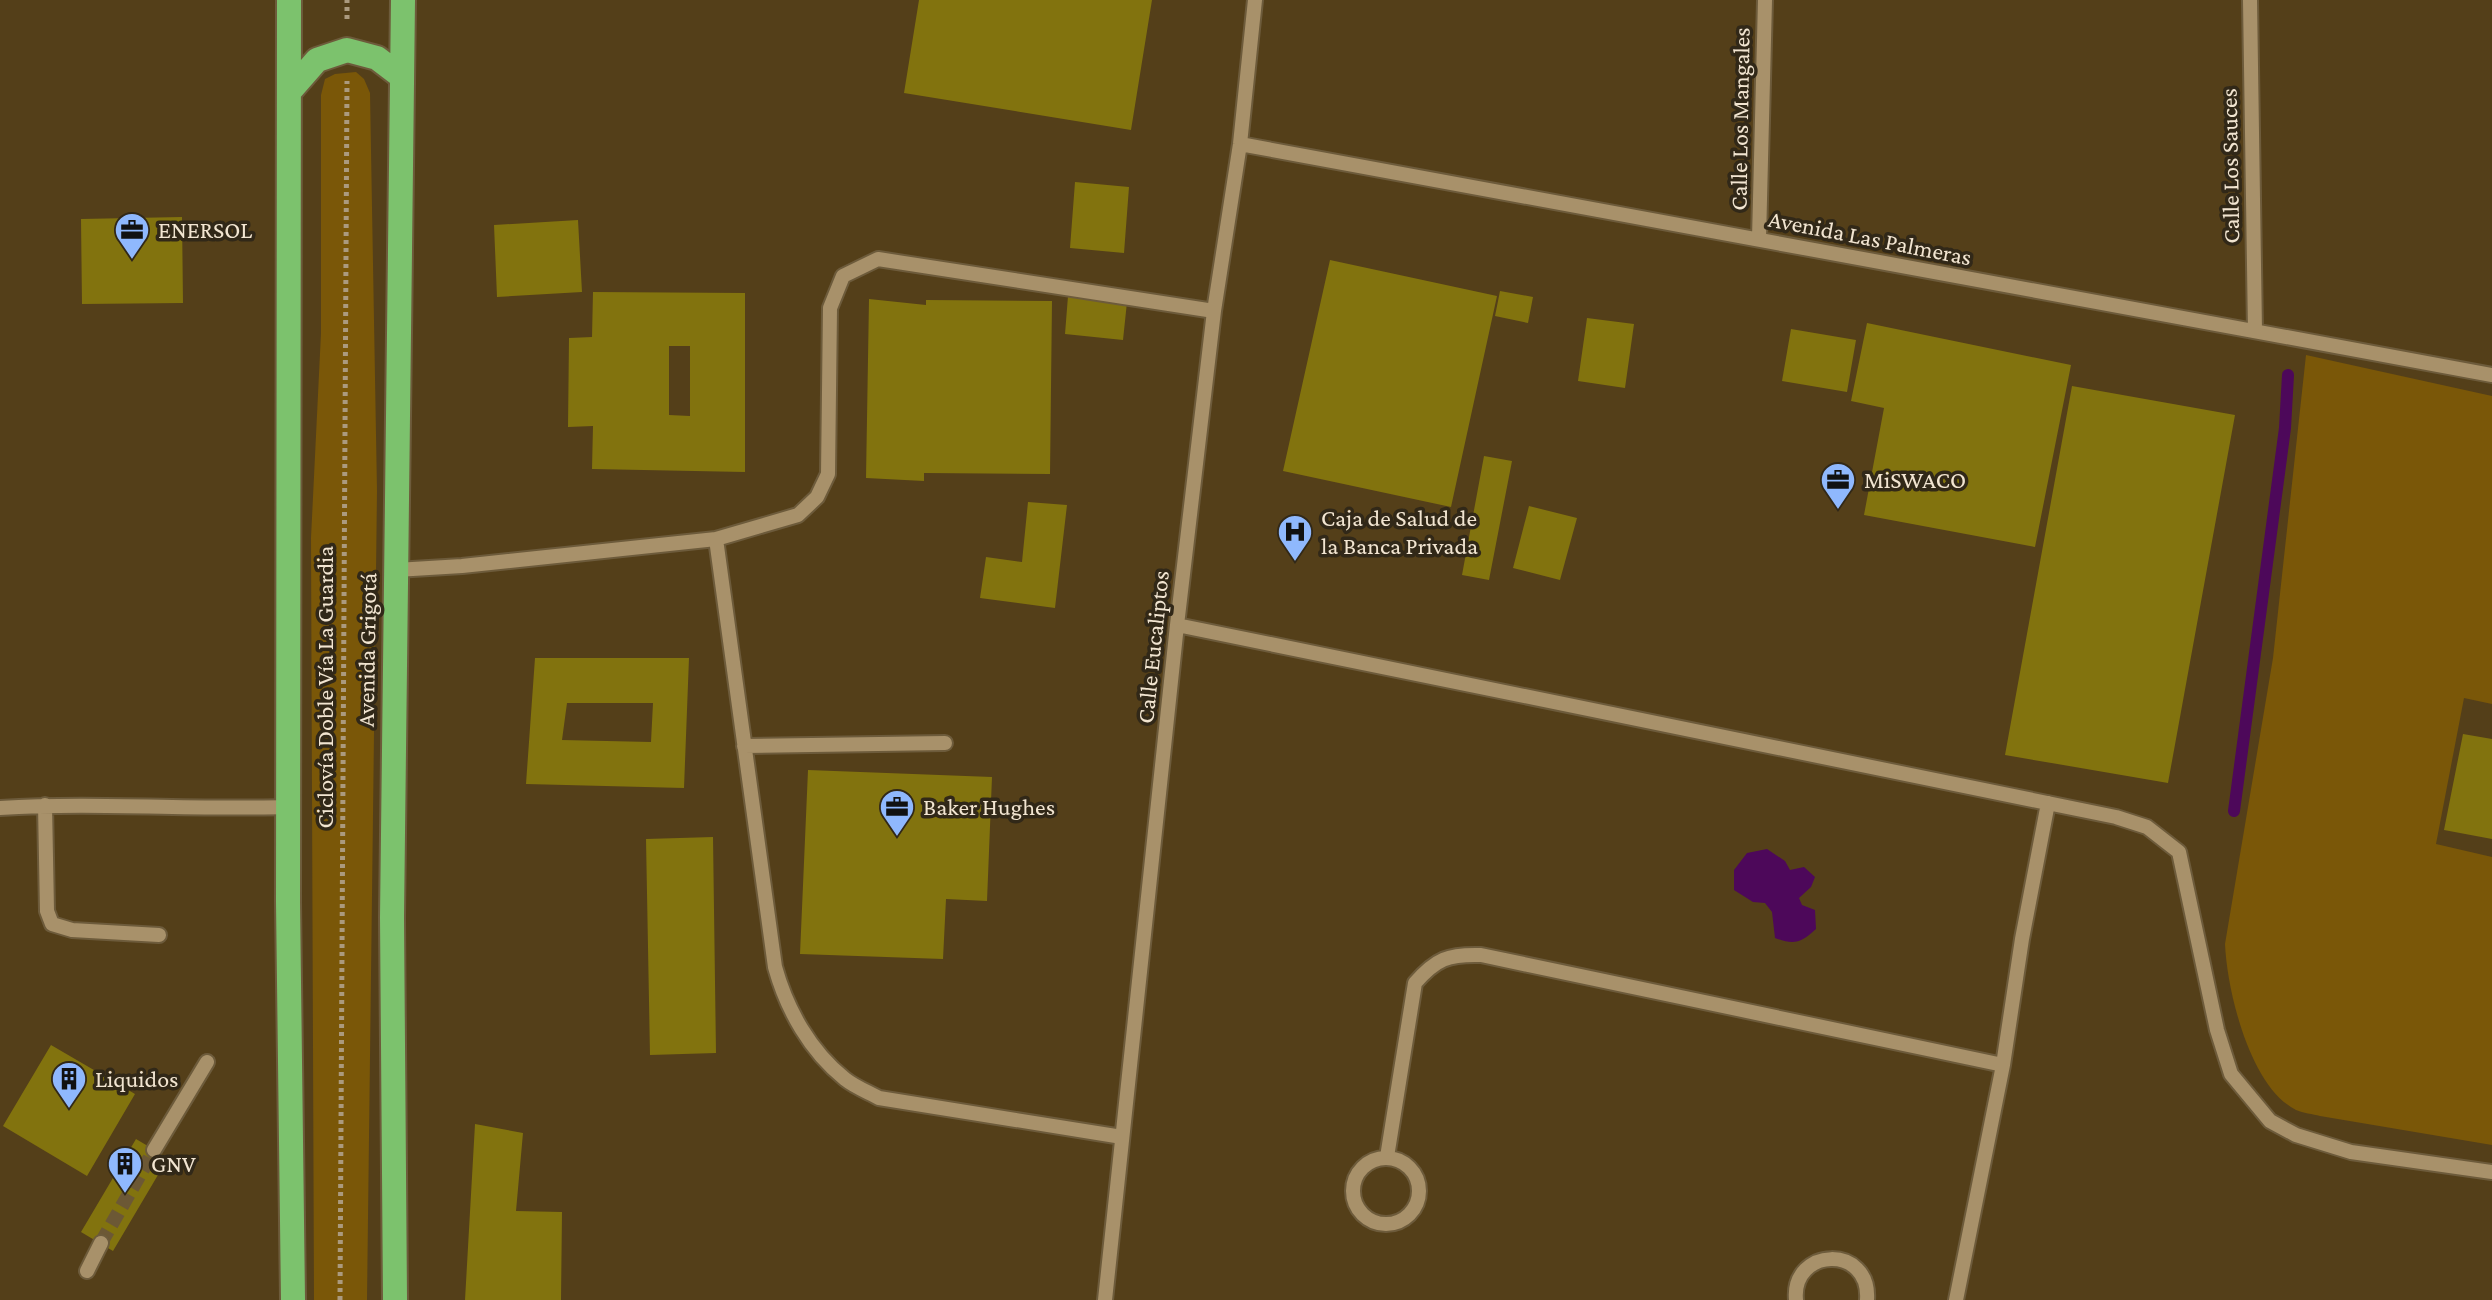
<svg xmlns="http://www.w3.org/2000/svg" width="2492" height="1300" font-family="'Crimson Pro',serif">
<rect width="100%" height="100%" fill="#543f19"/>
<path fill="#7a5708" d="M356 72 364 79 370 93 377 491 367 1300H314L311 538 321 333V95L325 79 335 74Z
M2306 355 2492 396V704L2464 698 2436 844 2492 857V1145L2320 1116C2313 1114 2303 1113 2296 1110 2250 1087 2227 991 2225 944L2273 658Z"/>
<path fill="#4d085a" d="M1767 849 1785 861 1790 870 1804 867 1815 877 1811 887 1799 898 1802 905 1815 910 1816 929C1801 943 1794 945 1775 938L1772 912 1765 903 1753 902 1734 890V870L1747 853Z"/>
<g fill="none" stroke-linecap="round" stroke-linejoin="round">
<path stroke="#4d085a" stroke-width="12" d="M2234 811 2285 428 2288 375"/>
</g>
<path fill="#82730e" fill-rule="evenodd" d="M919 0H1152L1131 130 904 93Z
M1075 182 1129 187 1124 253 1070 248Z
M182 217 183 303 82 304 81 219Z
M578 220 582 292 497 297 494 225Z
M1330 260 1497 296 1451 507 1283 471Z
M1500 291 1533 297 1528 323 1495 316Z
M593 292 745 293V472L592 469 593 426 568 427 569 338 592 337ZM669 346H690V416L669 415Z
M1068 296 1127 302 1123 340 1065 334Z
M869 299 926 305V300L1052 301 1050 474 924 473V481L866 478Z
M1587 318 1634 324 1625 388 1578 381Z
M1867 323 2071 365 2035 547 1864 515 1884 408 1851 401Z
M1791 329 1856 340 1847 392 1782 381Z
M2072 386 2235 415 2168 783 2005 755Z
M1484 456 1512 461 1489 580 1462 575Z
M1028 502 1067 505 1055 608 980 598 986 557 1022 562Z
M1529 506 1577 518 1560 580 1513 568Z
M535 658H689L684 788 526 784ZM567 703H653L651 742 562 740Z
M2463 734 2492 739V839L2444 830Z
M808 770 992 777 987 901 946 899 943 959 800 954Z
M713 837 716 1053 650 1055 646 839Z
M51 1045 135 1094 87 1176 3 1126Z
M475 1124 523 1133 516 1211 562 1212 561 1300H465Z
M136 1139 168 1158 113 1251 81 1232Z"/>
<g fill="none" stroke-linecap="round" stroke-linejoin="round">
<path stroke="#6c5835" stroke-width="14" stroke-dasharray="14 7" stroke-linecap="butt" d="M101 1243 154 1150"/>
<defs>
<path id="minor" d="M2250 0 2255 331
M1240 144 2492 375
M1759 239 1765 0
M716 539 775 967C787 1010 810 1051 845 1079 855 1087 868 1092 879 1098L1122 1137
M396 570 462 566 716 539 798 515 817 497 828 474 830 308 843 276 878 259 1214 311
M1177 625 2116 817 2147 827 2179 852 2217 1030 2231 1074 2270 1121 2296 1135 2351 1152 2492 1172
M744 746 945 743
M45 805 47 911 52 924 72 930 159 935
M0 808C96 802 192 810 288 807
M154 1150 207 1062
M1387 1157 1415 983C1436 959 1448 954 1481 955L2003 1065
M1353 1191a33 33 0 1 1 66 0a33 33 0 1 1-66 0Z
M87 1271 101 1243
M1105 1300 1177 625 1214 311 1240 144 1255 0
M1796 1300C1791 1247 1871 1244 1867 1300
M1956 1300 2003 1065 2022 939 2048 803"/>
<path id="highway" d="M289 0 288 902 293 1300
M289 92 317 60 347 50 377 58 402 77
M395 1300 392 917 403 0"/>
</defs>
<use href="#minor" stroke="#6d5b3b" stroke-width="18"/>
<use href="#highway" stroke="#6d5b3b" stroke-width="28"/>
<path stroke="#ab9a7e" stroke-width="5" stroke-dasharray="4 4" stroke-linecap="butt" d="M347 19V0
M340 1300 347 81"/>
<use href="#minor" stroke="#a8916a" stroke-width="14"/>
<use href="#highway" stroke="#7cc26d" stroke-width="24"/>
</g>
<defs>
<symbol id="office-pin" viewBox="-11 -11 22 30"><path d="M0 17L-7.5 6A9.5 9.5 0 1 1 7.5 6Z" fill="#8fb8fd" stroke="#312818"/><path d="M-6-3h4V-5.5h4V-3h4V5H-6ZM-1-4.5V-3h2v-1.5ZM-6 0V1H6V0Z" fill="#111"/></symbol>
<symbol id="hospital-pin" viewBox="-11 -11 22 30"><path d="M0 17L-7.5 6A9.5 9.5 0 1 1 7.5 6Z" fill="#8fb8fd" stroke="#312818"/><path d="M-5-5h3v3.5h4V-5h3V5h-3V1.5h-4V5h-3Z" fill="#111"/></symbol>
<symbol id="building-pin" viewBox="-11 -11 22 30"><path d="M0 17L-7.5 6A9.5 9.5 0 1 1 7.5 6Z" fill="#8fb8fd" stroke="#312818"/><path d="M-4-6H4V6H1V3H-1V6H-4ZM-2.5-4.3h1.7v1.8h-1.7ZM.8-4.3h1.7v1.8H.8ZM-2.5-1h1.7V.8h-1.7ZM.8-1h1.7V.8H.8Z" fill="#111"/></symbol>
</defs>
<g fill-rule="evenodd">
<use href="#office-pin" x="112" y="210" width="40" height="54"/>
<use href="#office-pin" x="1818" y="460" width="40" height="54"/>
<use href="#hospital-pin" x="1275" y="512" width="40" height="54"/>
<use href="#office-pin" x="877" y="787" width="40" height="54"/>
<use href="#building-pin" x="49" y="1059" width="40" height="54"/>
<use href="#building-pin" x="105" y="1144" width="40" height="54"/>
</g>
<g text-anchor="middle" stroke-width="7" stroke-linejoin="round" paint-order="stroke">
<g font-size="24" fill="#f2e5d1" stroke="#312818">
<text transform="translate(1740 119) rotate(-89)" y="8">Calle Los Mangales</text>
<text transform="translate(2230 166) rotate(-91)" y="8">Calle Los Sauces</text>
<text transform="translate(1870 238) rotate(11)" y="8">Avenida Las Palmeras</text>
<text transform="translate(1153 647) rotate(-84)" y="8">Calle Eucaliptos</text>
<text transform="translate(367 650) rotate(-89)" y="8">Avenida Grigotá</text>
<text transform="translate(325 687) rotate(-90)" y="8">Ciclovía Doble Vía La Guardia</text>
</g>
<g font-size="24" fill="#f2e5d1" stroke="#312818" text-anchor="start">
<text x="158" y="238">ENERSOL</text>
<text x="1864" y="488">MiSWACO</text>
<text x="1321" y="526">Caja de Salud de<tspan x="1321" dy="28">la Banca Privada</tspan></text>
<text x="923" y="815">Baker Hughes</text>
<text x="95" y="1087">Liquidos</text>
<text x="151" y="1172">GNV</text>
</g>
</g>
</svg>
